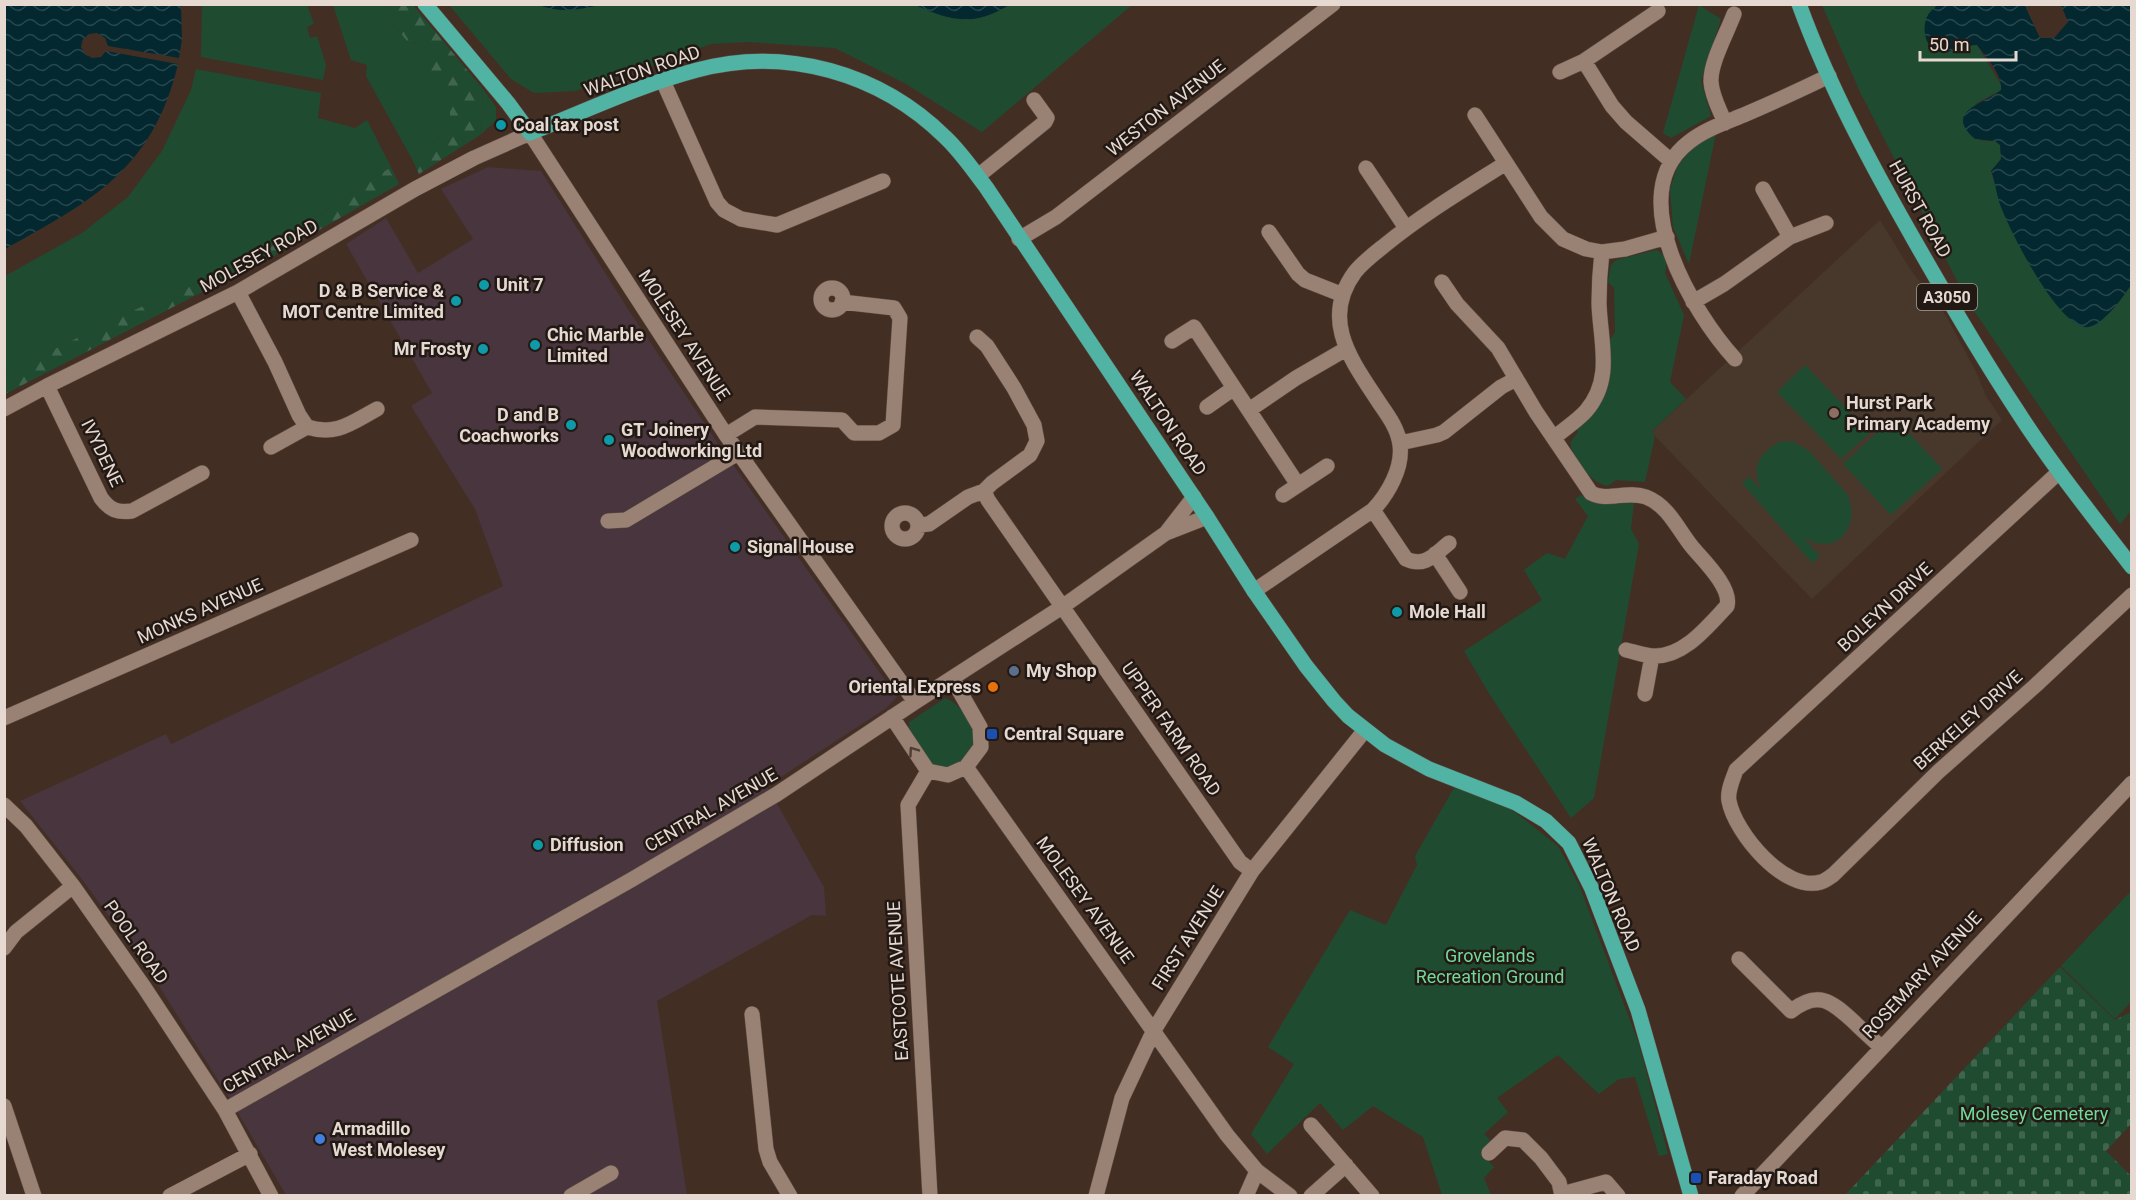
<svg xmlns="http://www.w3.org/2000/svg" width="2136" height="1200" font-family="Roboto,sans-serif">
<defs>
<pattern id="forest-firs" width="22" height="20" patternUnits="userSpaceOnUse" patternTransform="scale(1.5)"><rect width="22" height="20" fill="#1f4c31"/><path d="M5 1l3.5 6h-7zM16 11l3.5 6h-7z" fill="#40654e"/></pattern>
<pattern id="cemetery-stones" width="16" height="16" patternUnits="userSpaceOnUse" patternTransform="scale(1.5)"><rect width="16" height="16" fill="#1f4c31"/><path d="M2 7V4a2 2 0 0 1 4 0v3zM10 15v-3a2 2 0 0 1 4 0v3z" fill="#40654e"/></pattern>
<pattern id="water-waves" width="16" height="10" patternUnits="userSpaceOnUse" patternTransform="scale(1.5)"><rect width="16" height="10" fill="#032830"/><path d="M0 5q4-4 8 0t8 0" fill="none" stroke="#28474d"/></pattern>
</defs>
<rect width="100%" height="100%" fill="#432e24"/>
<path fill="#48353d" d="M488 167 541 171 628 309 717 442 897 697 885 709 767 786 824 887 826 916 812 915 657 1001 687 1195H286L228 1096 152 975 81 878 20 801 166 734 171 744 503 586 475 509 411 406 432 393 346 244 386 218 418 273 473 239 441 189Z"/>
<path fill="#47382b" d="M1880 220 1910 269 1947 317 1977 374 1986 396 2002 420 1812 599 1651 432Z"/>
<path fill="#1f4c31" d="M539 4C558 13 580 9 599 4H915C951 21 973 27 1009 5H1132L982 132 906 84 835 48 748 42 711 44 652 66 575 91 534 93 511 79 449 5Z
M202 5H307L314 24 307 27 310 38 317 36 326 65 323 80 201 57Z
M333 5H387L394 14 391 22 407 41 421 45 430 59 427 66 450 106V129L412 159 366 76 367 65 351 60Z
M1699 5 1721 19 1701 81 1711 116 1671 138 1663 133Z
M1822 5H1938L1928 15 1973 45H1977L2001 85V90L1975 104 1982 141H1995L2000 145 2001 159 1991 171 2002 209 2030 266 2099 322 2116 306 2131 285V511L2120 524 1968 302 1860 92Z
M196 69 321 93 318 118 355 128 367 120 391 167 250 261 218 277 199 282 125 314 5 374V276L82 233 128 197 162 151 191 90Z
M483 89 496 107V121L480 135Z
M1716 133 1689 264 1673 227 1670 189 1678 165 1698 142Z
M1656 250C1665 253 1668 264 1665 273L1684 315 1670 382 1686 399 1651 432 1655 436 1645 482 1616 480 1608 486C1590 483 1574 460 1570 443L1578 432 1576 429 1608 384 1610 373 1608 343 1615 332 1614 288 1608 282 1611 265 1616 260Z
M1805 365 1870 433 1841 459 1777 392Z
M1894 417 1942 469 1891 515 1843 464Z
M1782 441 1794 442 1809 451 1847 494C1859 518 1846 549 1816 543 1812 542 1807 539 1803 537L1820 556 1812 563 1742 483 1749 477 1761 489C1750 466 1761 451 1782 441Z
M1581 495 1600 503 1622 501 1634 502 1631 529 1639 544 1594 798 1571 818 1490 695 1464 651 1542 600 1524 570 1547 553 1565 559 1588 516 1575 499Z
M945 698C955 702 960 707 965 716 970 723 974 729 974 738 975 757 954 773 935 766 924 761 913 738 909 727V722Z
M1455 786 1496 797 1558 846 1579 885 1639 1044 1668 1154 1659 1156 1635 1077 1619 1079 1599 1094 1558 1055 1497 1098 1508 1112 1484 1134 1491 1141 1480 1152 1494 1167 1484 1178 1491 1195H1442L1423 1137 1373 1106 1343 1130 1320 1103 1267 1154 1251 1134 1294 1064 1268 1047 1350 910 1386 925 1417 865 1415 856Z
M2131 891V1002L2115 1019 2061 966Z"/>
<path fill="url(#forest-firs)" d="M387 5H413L483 89 480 135 419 174 412 159 450 129V106L426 66 430 59 421 45 407 41 391 22 394 14Z
M391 167 399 184 258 265 222 284 218 277 250 261Z
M199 282 202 292 5 394V374L125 314Z"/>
<path fill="url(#cemetery-stones)" d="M2060 967 2115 1020 2131 1012V1124L2106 1151 2131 1176V1195H1845Z"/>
<path fill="url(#water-waves)" d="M5 4H181L182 39 179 58 108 46 105 38 97 33 89 34 83 39 81 47 85 54 92 58 101 57 106 51 178 64C153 169 92 201 5 249Z
M1938 4 2030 5 2026 8 2040 38H2054L2068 22 2061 5H2131V285C2124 296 2100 330 2085 327 2056 323 2011 233 2001 207 1996 195 1996 183 1991 171L2001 159 2000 145 1995 141 1975 139C1943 112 1983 104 2001 90 2003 75 1986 57 1977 45 1966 45 1956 51 1944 52 1926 54 1920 28 1928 15 1930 11 1935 8 1938 4Z
M539 5H599C580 10 558 13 539 5Z
M915 5H1009C973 27 951 21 915 5Z"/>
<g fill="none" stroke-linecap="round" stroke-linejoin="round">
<defs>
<path id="minor" d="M1584 61 1612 106 1626 122 1671 161
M1560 72 1584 61 1658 11
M663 81 717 202 724 210 741 219 777 225 883 181
M1475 115 1541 217 1563 239 1586 249 1602 252 1625 249 1667 237
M1725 123C1720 110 1712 97 1711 82 1710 63 1727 33 1734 14
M1366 168 1406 228
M978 176 1045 122 1047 118 1034 100
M1763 189 1790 237
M1269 232 1298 274 1305 280 1343 295
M1019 239 1056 217 1333 4
M1442 282 1457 304 1498 348 1536 412 1591 493C1607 502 1627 490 1646 497 1669 506 1678 530 1693 548 1704 561 1732 588 1727 606 1708 626 1684 657 1654 656 1645 656 1635 652 1626 650
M821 299a11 11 0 1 1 22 0a11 11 0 1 1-22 0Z
M238 292 275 362 299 415 307 427 271 447
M1693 302 1724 284 1790 237 1826 223
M977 337 987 346 1014 388 1034 425 1037 441 1030 455 992 483 984 491 988 500 1240 862 1252 871
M1172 341 1194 327 1298 485
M1735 359C1693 313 1621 194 1689 142 1705 129 1727 122 1746 114 1774 102 1802 89 1829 76
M47 386 101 498C110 510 117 513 132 511L202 473
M1207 407 1234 388
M4 409 47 386 238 292 415 189 474 158 530 133 726 435 915 702
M1249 410 1296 378 1346 349
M307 427C337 436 351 423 377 409
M726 435 755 417 842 420 854 433H879L893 425 900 318 894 308 842 302
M1554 438C1564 429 1577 421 1586 411 1614 379 1600 341 1599 303 1599 286 1600 269 1602 252
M1400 443 1437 435 1444 432 1501 387 1516 379
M2059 472 1736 770C1733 779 1727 791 1729 801 1735 833 1785 893 1821 882 1825 881 1830 877 1833 875L1938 772 2036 685 2132 595
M1283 495 1327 466
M1373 510 1406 559C1425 568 1435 554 1449 543
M892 526a13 13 0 1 1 26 0a13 13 0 1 1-26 0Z
M608 521 626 520 738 453
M919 525 929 524 968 497 984 491
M1166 533 1194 497
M1435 554 1460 592
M1254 591 1373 510C1388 494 1403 468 1400 445 1398 429 1389 417 1380 404 1353 362 1319 321 1355 272 1363 262 1375 253 1385 245 1423 214 1465 189 1506 163
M1645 694 1652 656
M892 717 928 771 948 775 966 767 981 747 980 727 952 678
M4 718 411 540
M966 767 1227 1135 1257 1171 1290 1196
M928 771 908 805 930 1196
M4 805 26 826 73 886 144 987 225 1110 271 1196
M4 948 16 932 73 886
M1739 959 1791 1011C1818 990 1831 1001 1853 1021 1862 1030 1871 1038 1881 1047
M752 1014 766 1149 770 1162 790 1196
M4 1106 34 1196
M225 1110 631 880 777 794 915 702 1062 607 1166 533 1207 517
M1311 1125 1372 1196
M1489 1153 1505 1138 1523 1140 1541 1158 1559 1182 1562 1196
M1562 1194 1606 1182 1618 1196
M170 1196 250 1154
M571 1196 611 1173
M1096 1196 1122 1098 1154 1030 1252 871 1365 730
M1246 1196 1257 1171
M1311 1196 1346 1165
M1742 1196 2132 783"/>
<path id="major" d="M425 4 508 103 530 133C585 111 640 85 697 70 786 46 880 73 945 137 961 152 973 170 986 187L1207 517 1254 591 1306 666 1334 701 1348 716 1385 745 1429 769 1516 803 1546 821 1569 843 1592 889 1638 1010 1691 1196
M1799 4C1830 89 1873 168 1917 245 1949 301 1981 356 2016 409 2051 464 2092 515 2132 567"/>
</defs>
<use href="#minor" stroke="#5e4d43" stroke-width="16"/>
<use href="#major" stroke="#5e4d43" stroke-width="16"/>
<use href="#minor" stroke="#998174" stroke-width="15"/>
<use href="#major" stroke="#50b3a3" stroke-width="15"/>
</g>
<defs><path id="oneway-chevron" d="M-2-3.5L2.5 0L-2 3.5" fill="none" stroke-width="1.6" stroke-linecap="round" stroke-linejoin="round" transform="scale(1.5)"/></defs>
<use stroke="#4c3d36" href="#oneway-chevron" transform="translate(913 751) rotate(-125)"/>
<g fill="#0f9aa8" stroke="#221914" stroke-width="2">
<circle cx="501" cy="125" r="6"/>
<circle cx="484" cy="285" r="6"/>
<circle cx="456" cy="301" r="6"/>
<circle cx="535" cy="345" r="6"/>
<circle cx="483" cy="349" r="6"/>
<circle cx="571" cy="425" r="6"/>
<circle cx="609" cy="440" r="6"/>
<circle cx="735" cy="547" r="6"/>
<circle cx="1397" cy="612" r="6"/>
<circle cx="538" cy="845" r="6"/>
</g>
<circle fill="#8d6e63" stroke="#221914" stroke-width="2" cx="1834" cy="413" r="6"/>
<circle fill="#5c6f8a" stroke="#221914" stroke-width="2" cx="1014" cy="671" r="6"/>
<circle fill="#e8710a" stroke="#221914" stroke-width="2" cx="993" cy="687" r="6"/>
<g fill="#1a4fb4" stroke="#221914" stroke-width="2">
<rect x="986" y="728" width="12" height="12" rx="3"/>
<rect x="1690" y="1172" width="12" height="12" rx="3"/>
</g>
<circle fill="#3f7fe0" stroke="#221914" stroke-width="2" cx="320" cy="1139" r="6"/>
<g text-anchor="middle" stroke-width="5" stroke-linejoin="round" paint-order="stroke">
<rect fill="#221914" stroke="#ab9f99" stroke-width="1.5" x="1917" y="284" width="60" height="26" rx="4.5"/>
<g font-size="16" font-weight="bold" fill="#e6d9d2">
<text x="1947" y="303">A3050</text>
</g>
<g font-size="18" fill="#e6d9d2" stroke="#221914">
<text transform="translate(642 71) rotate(-19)" y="6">WALTON ROAD</text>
<text transform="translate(1166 108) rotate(-38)" y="6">WESTON AVENUE</text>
<text transform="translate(1920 209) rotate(61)" y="6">HURST ROAD</text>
<text transform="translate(259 256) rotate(-29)" y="6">MOLESEY ROAD</text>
<text transform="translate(684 335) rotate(57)" y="6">MOLESEY AVENUE</text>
<text transform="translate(1168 423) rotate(56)" y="6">WALTON ROAD</text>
<text transform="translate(102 453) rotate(64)" y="6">IVYDENE</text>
<text transform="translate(1885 607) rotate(-43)" y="6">BOLEYN DRIVE</text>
<text transform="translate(200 611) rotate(-24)" y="6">MONKS AVENUE</text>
<text transform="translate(1968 720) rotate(-42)" y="6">BERKELEY DRIVE</text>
<text transform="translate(1171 729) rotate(55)" y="6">UPPER FARM ROAD</text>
<text transform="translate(711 810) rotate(-30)" y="6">CENTRAL AVENUE</text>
<text transform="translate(1611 895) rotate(67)" y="6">WALTON ROAD</text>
<text transform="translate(1085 900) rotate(54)" y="6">MOLESEY AVENUE</text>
<text transform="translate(1188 938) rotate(-58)" y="6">FIRST AVENUE</text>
<text transform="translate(136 942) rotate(55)" y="6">POOL ROAD</text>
<text transform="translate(1922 975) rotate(-47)" y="6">ROSEMARY AVENUE</text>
<text transform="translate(898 981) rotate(-93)" y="6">EASTCOTE AVENUE</text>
<text transform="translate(289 1051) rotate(-30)" y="6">CENTRAL AVENUE</text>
</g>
<g font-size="18" font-weight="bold" fill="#e6d9d2" stroke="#221914" text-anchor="start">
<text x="513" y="131">Coal tax post</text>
<text x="496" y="291">Unit 7</text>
<text x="444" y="297" text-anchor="end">D &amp; B Service &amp;<tspan x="444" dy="21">MOT Centre Limited</tspan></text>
<text x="547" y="341">Chic Marble<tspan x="547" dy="21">Limited</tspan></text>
<text x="471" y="355" text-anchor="end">Mr Frosty</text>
<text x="1846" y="409">Hurst Park<tspan x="1846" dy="21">Primary Academy</tspan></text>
<text x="559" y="421" text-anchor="end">D and B<tspan x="559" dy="21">Coachworks</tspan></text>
<text x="621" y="436">GT Joinery<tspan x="621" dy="21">Woodworking Ltd</tspan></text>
<text x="747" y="553">Signal House</text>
<text x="1409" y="618">Mole Hall</text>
<text x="1026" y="677">My Shop</text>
<text x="981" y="693" text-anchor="end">Oriental Express</text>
<text x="1004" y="740">Central Square</text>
<text x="550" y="851">Diffusion</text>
<text x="332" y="1135">Armadillo<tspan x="332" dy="21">West Molesey</tspan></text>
<text x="1708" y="1184">Faraday Road</text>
</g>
<g font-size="18" fill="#70da99" stroke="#221914">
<text x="1490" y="962">Grovelands<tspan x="1490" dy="21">Recreation Ground</tspan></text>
<text x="2034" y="1120">Molesey Cemetery</text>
</g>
</g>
<rect width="2136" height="1200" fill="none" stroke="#e6d9d2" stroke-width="12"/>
<path d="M1920 51v9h96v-9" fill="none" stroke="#e6d9d2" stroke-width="3"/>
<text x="1929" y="51" font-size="18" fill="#e6d9d2" stroke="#221914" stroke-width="4.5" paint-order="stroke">50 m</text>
</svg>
